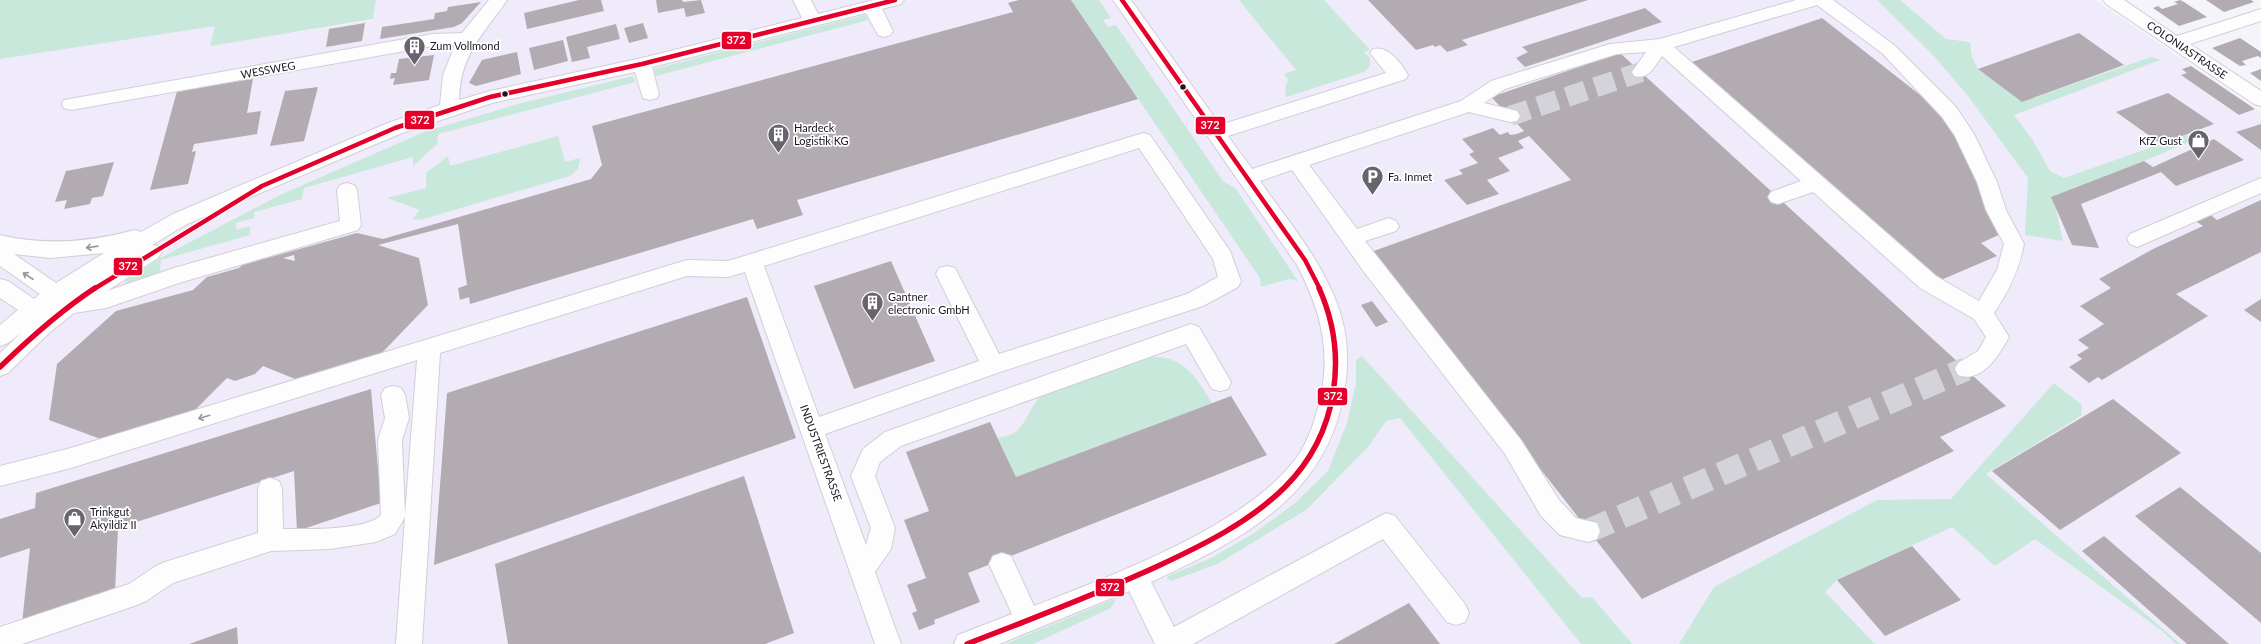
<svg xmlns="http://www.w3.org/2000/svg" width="2261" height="644" font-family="Lato,sans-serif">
<rect width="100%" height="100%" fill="#f5f4fa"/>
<path fill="#efebfa" d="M376 0H2095L2261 113V644H0V59L216 25 211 46 373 20Z"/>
<path fill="#c7e8da" d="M0 0H376L373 19 210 46 215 26 0 59Z
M1071 0H1099L1111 18 1103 20 1108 27 1116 25 1223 181 1236 189 1298 281 1289 279 1261 287 1260 278Z
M1239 0H1324L1370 50 1364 52 1370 58V66L1364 72 1286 97 1285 88 1288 80 1284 74 1296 70Z
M1877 0H1900L1946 39 1970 42 1972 57 1978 69 2022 102 2151 57 2160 60 2014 115 2032 139 2050 171 2064 178 2201 130 2208 134 2144 161 2051 197 2054 201 2063 241 2025 235 2028 178 1968 96 1934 56Z
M865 15 868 20 656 76 654 69Z
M633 76 635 82 438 134 437 144 413 166V157L304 188 302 199 254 212V218L236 223V230L250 226V235L161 260 160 272 124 284 126 280 160 258 280 195 424 132 518 104Z
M558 136 565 162 580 158 578 169 570 176 420 220 412 219 420 210 387 198 426 188V173L448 156 450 166Z
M1362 356 1582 598 1592 597 1632 644H1581L1400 418 1386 421 1368 447 1306 510 1217 564 1171 581 1167 579 1168 576 1211 558 1253 534 1295 503 1328 471 1347 423 1356 383V360Z
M1153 357C1185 356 1197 379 1212 403L1016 477 998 438C1005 436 1013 435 1018 430 1030 417 1031 402 1046 392Z
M2054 383 2082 405 2081 416 1986 474 2180 644H2176L2161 630 2035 539 1995 566 1952 527 1837 580 1825 592 1875 644H1679L1714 587 1877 500 1951 499Z
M1117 598 1111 608 1033 644H1005Z"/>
<path fill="#b2acb2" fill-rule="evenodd" d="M579 0H601L604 11 527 29 524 13Z
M656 0H682L683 2 701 0 705 13 686 17 684 8 658 13Z
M1019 0H1071L1138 99 797 200 803 215 757 229 753 219 470 304 469 297 460 300 458 288 467 285 458 224 378 245 419 258 428 305 378 357 300 381 263 366 255 374 235 381 227 378 191 414 106 441 49 420 57 364 116 311 193 290 207 277 239 268 242 265 357 233 383 239 591 179 602 165 592 126 1013 12 1008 3ZM294 255 295 261 283 258Z
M1368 0H1588L1462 40 1468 45 1447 52 1440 45 1435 47 1433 45 1416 50Z
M2180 0 2184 2 2207 17 2179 26 2153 8 2158 6 2162 9 2178 4 2174 2Z
M2206 0H2251L2254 2 2224 12Z
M481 2 462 23 454 27 380 39 382 27 434 19 435 13 447 11 448 7Z
M1645 8 1662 22 1525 67 1516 58 1528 52 1522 47Z
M1822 18 1943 113 2003 233 1981 243 1997 256 1941 280 1692 62Z
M365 23 362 41 326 47 329 29Z
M643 23 648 38 629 43 624 28Z
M616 24 620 39 587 47 590 58 572 62 566 37Z
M2079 33 2124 65 2022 102 1978 69Z
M2240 38 2261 52V58L2258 56 2242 61 2246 65 2240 66 2212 48Z
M563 40 568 61 534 70 529 48Z
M517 52 521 74 476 86 469 83 482 60Z
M1620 53 2006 406 1940 437 1954 451 1642 599 1371 252 1571 180 1529 136 1518 141 1524 148 1498 158 1510 171 1487 180 1499 194 1467 205 1444 180 1463 174 1459 170 1478 163 1469 154 1474 152 1462 139 1493 128 1500 135 1508 132 1510 135 1517 134 1524 131 1491 97Z
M434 55 429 80 393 85 395 78 390 79 391 73H396L399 59Z
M2191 66 2255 109 2239 115 2181 75 2187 73 2182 69Z
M2261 69V81L2250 73Z
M253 79 247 113 261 111 257 134 194 144 192 152 196 151 188 184 150 190 177 91Z
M318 87 304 141 270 146 285 91Z
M2168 93 2214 124 2161 144 2116 112Z
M2261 124V150L2236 132Z
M2214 139 2244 160 2176 186 2161 172 2081 204 2099 248 2072 245 2051 197 2144 161 2153 167Z
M114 162 103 196 92 198 90 204 64 209 67 200 55 202 66 171Z
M2261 200V252L2176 294 2208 316 2102 380 2098 377 2089 383 2069 367 2082 359 2077 355 2089 348 2078 340 2104 324 2080 306 2111 288 2099 279 2153 249 2203 226 2194 220 2208 213 2217 220Z
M891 261 935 361 854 389 814 286Z
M747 297 796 438 434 565 447 393Z
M2261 299V322L2244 310Z
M1372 301 1388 322 1376 327 1361 305Z
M371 389 381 503 297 531 294 471 118 528 115 592 22 623 30 548 0 558V519L35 508 36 493Z
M1231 396 1267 455 968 573 980 602 934 620 935 624 919 630 912 613 917 611 907 585 926 578 904 520 929 511 906 452 990 422 1016 477Z
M2113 399 2181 453 2060 530 1992 471Z
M744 476 794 633 765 644H508L495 564Z
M2180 487 2261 553V623L2135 516Z
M2104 536 2229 644H2187L2082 551Z
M1912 546 1961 600 1885 636 1837 580Z
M1409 603 1440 644H1334Z
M237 627 238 644H189Z"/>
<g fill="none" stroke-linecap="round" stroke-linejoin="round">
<path stroke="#d4d3da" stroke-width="20" stroke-dasharray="20 10" stroke-linecap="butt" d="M1510 116 1641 72"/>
<path stroke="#d4d3da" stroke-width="24" stroke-dasharray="24 12" stroke-linecap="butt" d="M1588 531 1966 369"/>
<defs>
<path id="minor" d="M489 0H507C483 35 460 54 459 100L490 91 642 58 802 18 793 0H811L818 14 874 0H904L901 4 882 9 893 31 890 35 884 37 878 35 866 13 652 67 659 94 657 98 650 100 643 98 635 72 492 103 402 133 187 224 152 245 158 246 162 252 158 258 107 291 174 268 340 221 337 190 340 185 347 183 354 185 357 190 361 225 358 230 179 283 106 308 74 313 48 334 8 373 0 376V353L22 332 8 343 0 346V325L18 310 0 298V279L8 281 34 299 40 294 0 266V235C46 246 90 242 135 230L141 232 173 214 388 123 440 105 443 75 455 45 433 46 71 110 64 108 62 104 64 100 433 34 462 33ZM104 253 56 283 14 254 50 258Z
M1113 0H1131L1220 125 1386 73 1370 53 1373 49C1388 45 1401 63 1408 75L1406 79 1228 136 1252 169 1461 101 1491 81 1610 44 1660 39 1796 0H1833L1894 45 1956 107 1974 134 1997 182 2006 210 2024 244C2019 270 2009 291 1994 313L2009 337C1999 355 1982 384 1958 375L1955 369 1958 363 1978 351 1986 337 1974 319 1920 288 1813 192 1778 204 1771 202 1768 197 1771 192 1801 181 1662 56C1654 67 1649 80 1634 76L1632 72 1646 52 1617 54 1505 89 1484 103 1517 111 1520 116 1517 121 1510 122 1469 112 1309 165 1357 229 1389 218 1396 221 1399 226 1396 231 1365 241 1521 440 1559 500 1576 518 1597 523 1600 531 1597 539 1588 542 1560 535 1541 516 1505 454 1364 272 1292 170 1260 181C1289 222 1324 263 1340 312 1349 341 1349 369 1343 398 1323 500 1237 542 1151 582L1174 627 1386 513 1395 516 1465 604 1469 613 1465 622 1456 625 1447 622 1383 539 1193 644H1155L1129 591 999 644H954L958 635 1012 614 989 564 993 556 1002 553 1011 556 1034 606C1113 575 1247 526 1297 457 1310 439 1316 416 1321 395 1331 347 1319 307 1297 265ZM1817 5 1882 53 1942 117 1955 136 1977 182 1986 210 2004 244 1997 270 1979 301 1936 276 1674 47Z
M2103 0H2124L2177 36 2261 9V21L2190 44 2261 91V106L2254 104 2106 4Z
M1143 133 1150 135 1230 251 1241 281 1238 287 1203 306 1000 372 825 434 866 545 871 528 851 476 863 449 885 432 1191 324 1199 327 1231 382 1228 389 1220 391 1212 389 1186 344 901 446 880 462 875 476 895 528 891 549 875 572 901 644H875L745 272 728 277 687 276 440 353 422 644H396L405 517 395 534 376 542 330 549 271 551 173 583 146 601 137 605 22 644H0V627L129 584 156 566 165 562 258 533V488L261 481 270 478 279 481 282 488 283 529C304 529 367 531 381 515L378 440 385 418 381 395 385 388 393 386 401 388 405 395 409 418 402 440 405 515 417 360 71 468 0 486V466L71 448 687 260 728 261ZM1139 148 1213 259 1218 277 1187 294 999 354 955 268 947 266 939 268 936 274 979 361 819 417 764 266Z
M2261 178V193L2144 244 2137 247 2130 244 2127 239 2130 234Z"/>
</defs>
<use href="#minor" stroke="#d1ced7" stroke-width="2"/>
<use href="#minor" fill="#fefdfe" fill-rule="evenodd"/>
<defs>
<path id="bus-1-far1" d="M1122 0 1305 260 1320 289
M94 289 262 186 395 128 490 97 642 64 895 0"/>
<path id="bus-1" d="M0 367C30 338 60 311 95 288
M967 644C1031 619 1095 595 1158 566 1203 545 1250 522 1285 487 1338 434 1349 355 1319 288"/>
</defs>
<use href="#bus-1-far1" stroke="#fff" stroke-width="7"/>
<use href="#bus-1" stroke="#fff" stroke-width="8"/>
<use href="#bus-1-far1" stroke="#e4002b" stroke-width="4.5"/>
<use href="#bus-1" stroke="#e4002b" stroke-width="5.5"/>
</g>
<defs><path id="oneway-shaft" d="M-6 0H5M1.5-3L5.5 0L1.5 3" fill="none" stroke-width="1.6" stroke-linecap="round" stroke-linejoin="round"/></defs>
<g stroke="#98969b">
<use href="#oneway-shaft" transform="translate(92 247) rotate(172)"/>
<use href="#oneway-shaft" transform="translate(28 276) rotate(-147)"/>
<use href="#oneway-shaft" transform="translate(204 417) rotate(163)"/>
</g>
<defs>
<symbol id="building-pin" viewBox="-11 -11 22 30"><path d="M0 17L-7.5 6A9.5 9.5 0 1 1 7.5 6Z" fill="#67646e" stroke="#fff"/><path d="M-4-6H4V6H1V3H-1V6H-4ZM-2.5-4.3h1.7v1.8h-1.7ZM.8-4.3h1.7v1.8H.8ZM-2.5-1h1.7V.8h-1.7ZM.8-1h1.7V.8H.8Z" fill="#fff"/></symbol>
<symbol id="shop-pin" viewBox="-11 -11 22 30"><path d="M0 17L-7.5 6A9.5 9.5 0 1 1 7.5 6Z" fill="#67646e" stroke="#fff"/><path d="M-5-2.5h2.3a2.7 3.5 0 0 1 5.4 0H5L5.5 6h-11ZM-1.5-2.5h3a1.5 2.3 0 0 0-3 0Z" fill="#fff"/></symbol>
<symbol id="parking-pin" viewBox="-11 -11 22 30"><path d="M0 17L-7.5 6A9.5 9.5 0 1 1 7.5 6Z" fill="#67646e" stroke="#fff"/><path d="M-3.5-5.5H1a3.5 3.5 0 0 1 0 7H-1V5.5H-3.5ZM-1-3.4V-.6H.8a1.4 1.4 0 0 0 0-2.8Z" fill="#fff"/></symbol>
</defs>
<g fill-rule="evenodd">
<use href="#building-pin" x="402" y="34" width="25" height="34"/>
<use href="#building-pin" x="766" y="122" width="25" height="34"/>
<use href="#shop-pin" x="2186" y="128" width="25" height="34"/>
<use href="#parking-pin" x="1360" y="164" width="25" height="34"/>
<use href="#building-pin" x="860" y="290" width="25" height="34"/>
<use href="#shop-pin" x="62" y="506" width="25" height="34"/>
</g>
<g fill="#1b1722" stroke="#fff" stroke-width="1.5">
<circle cx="1183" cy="87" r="3.5"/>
<circle cx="505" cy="94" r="3.5"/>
</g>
<g text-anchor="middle" stroke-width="3.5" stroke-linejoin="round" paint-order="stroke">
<g font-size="11" fill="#1b1722" stroke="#fff" text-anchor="start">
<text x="430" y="50">Zum Vollmond</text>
<text x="794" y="132">Hardeck<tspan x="794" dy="13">Logistik KG</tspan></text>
<text x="2182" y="145" text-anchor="end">KfZ Gust</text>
<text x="1388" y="181">Fa. Inmet</text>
<text x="888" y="301">Gantner<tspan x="888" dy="13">electronic GmbH</tspan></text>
<text x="90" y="516">Trinkgut<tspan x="90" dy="13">Akyildiz II</tspan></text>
</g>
<g font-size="11" fill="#1b1722" stroke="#fff">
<text transform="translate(2187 50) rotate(34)" y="4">COLONIASTRASSE</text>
<text transform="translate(268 70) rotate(-10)" y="4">WESSWEG</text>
<text transform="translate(821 453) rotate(70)" y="4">INDUSTRIESTRASSE</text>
</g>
</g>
<g stroke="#fff" stroke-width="1.5">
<rect x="721" y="31" width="31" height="19" rx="4" fill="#e4002b"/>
<rect x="404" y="110" width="31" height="20" rx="4" fill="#e4002b"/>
<rect x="1195" y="116" width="31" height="19" rx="4" fill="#e4002b"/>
<rect x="113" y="257" width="30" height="19" rx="4" fill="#e4002b"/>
<rect x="1317" y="387" width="31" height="19" rx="4" fill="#e4002b"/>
<rect x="1095" y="578" width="30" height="19" rx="4" fill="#e4002b"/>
</g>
<g font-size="11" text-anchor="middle" font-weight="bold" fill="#fff">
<text x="736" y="44">372</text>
<text x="420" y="124">372</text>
<text x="1210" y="129">372</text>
<text x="128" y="270">372</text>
<text x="1333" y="400">372</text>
<text x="1110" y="591">372</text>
</g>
</svg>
